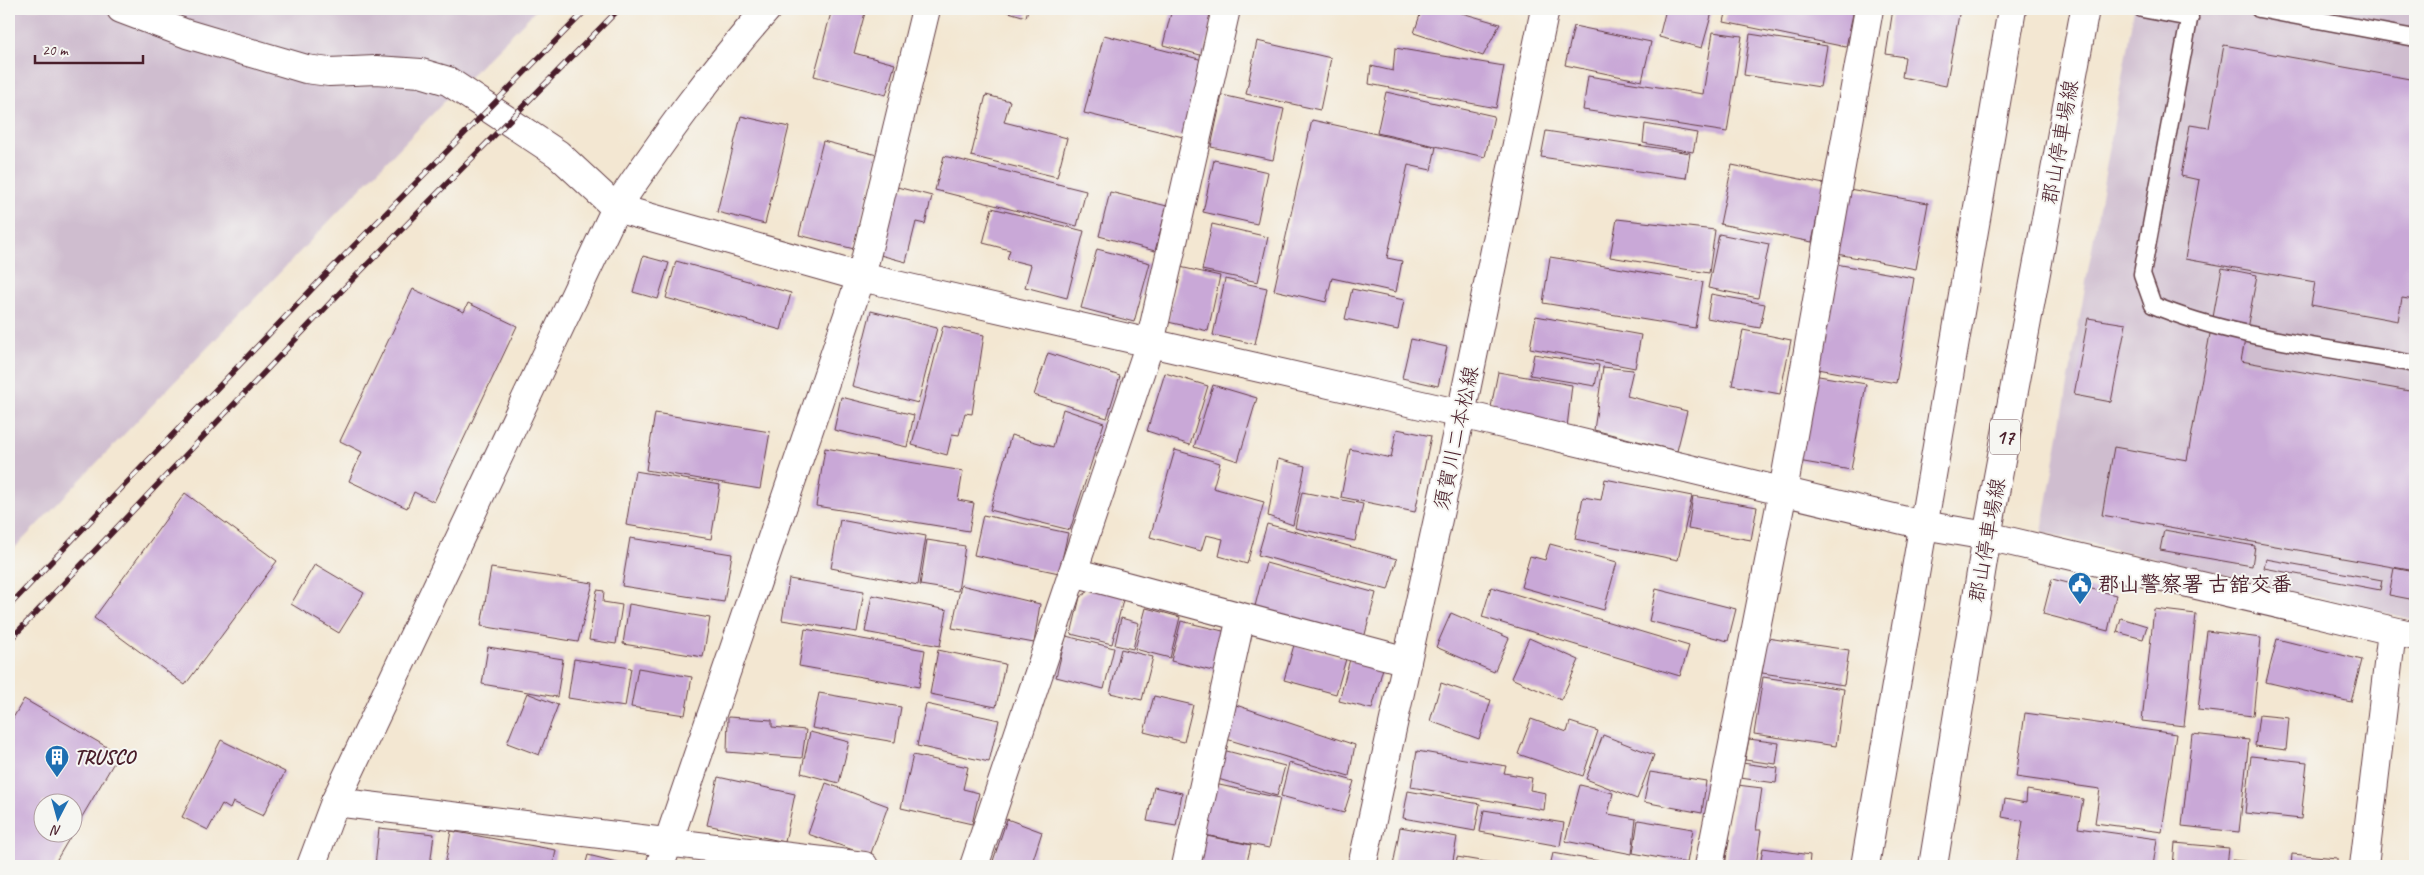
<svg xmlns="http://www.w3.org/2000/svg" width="2424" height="875" font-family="Caveat,'Klee One',sans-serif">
<rect width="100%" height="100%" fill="#f6f6f2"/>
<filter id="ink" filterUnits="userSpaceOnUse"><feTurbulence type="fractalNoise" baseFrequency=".02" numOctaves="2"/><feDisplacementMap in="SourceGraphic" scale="10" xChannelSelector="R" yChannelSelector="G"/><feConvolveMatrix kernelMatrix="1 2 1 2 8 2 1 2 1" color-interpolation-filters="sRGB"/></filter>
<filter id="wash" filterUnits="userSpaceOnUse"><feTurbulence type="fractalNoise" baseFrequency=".0096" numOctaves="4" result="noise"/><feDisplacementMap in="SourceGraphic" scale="20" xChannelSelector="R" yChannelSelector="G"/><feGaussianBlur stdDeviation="1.12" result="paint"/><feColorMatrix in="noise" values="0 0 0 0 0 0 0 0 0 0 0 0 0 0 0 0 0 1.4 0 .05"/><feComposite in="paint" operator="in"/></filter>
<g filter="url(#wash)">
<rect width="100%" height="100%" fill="#f3e7d2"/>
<path fill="#cfbdcf" d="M9 9H537L443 103 9 554Z
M2134 9H2415V620L2042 532Z"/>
<g id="blocks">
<path fill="#c9a8d7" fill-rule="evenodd" d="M832 9H866L854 53 895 64 886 95 814 76Z
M998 9H1028L1026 17Z
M1172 9H1202L1214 12 1204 56 1163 45Z
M1422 9H1448L1500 24 1483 56 1414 33Z
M1666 9H1713L1702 48 1659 37Z
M1727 9H1854L1846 47 1724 22Z
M1893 9H1960L1946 86 1902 77 1905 57 1886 54Z
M1574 26 1651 42 1642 81 1565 65Z
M1713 32 1742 36 1727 132 1583 110 1588 76 1703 94Z
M1750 34 1827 46 1820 87 1744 75Z
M1104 35 1203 60 1183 137 1084 113Z
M1257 41 1331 58 1320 110 1246 94Z
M2224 45 2415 80V300L2402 298 2398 321 2311 305 2315 282 2185 259 2199 180 2181 176 2190 125 2209 128Z
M1395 48 1504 66 1496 108 1369 84 1371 66 1393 71Z
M1386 92 1494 116 1485 157 1377 133Z
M986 95 1010 101 1004 122 1067 138 1057 177 971 156Z
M1222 95 1284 109 1273 160 1211 147Z
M741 116 789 127 765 224 717 212Z
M1312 120 1436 147 1431 170 1408 165 1387 258 1402 261 1396 292 1332 278 1326 302 1274 290Z
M1645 124 1697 133 1693 152 1643 143Z
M1546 131 1690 153 1686 178 1541 157Z
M823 141 877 155 854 249 799 235Z
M944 156 1086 191 1077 226 935 190Z
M1214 160 1268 172 1257 224 1203 212Z
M1732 165 1824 184 1812 242 1720 224Z
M897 187 932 196 925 224 916 222 906 262 880 255Z
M1849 189 1928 203 1916 269 1837 254Z
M1110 192 1167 206 1155 251 1099 236Z
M992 208 1084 231 1067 298 1025 287 1031 265 1007 259 1010 250 983 243Z
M1617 219 1715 230 1709 273 1610 257Z
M1212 224 1268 237 1258 282 1202 270Z
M1719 234 1769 244 1758 298 1708 288Z
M1097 249 1150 263 1134 322 1081 308Z
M643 256 669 263 658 299 633 292Z
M1550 257 1703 282 1695 328 1543 303Z
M676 261 791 293 781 330 666 298Z
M1836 264 1914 278 1896 383 1818 369Z
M1180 267 1220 276 1208 331 1168 322Z
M2222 268 2257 275 2241 361 2415 392V571L2102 515 2114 447 2187 460Z
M1225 279 1267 288 1255 344 1213 335Z
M413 289 464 312 468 303 517 326 434 502 414 492 407 508 349 481 362 452 340 441Z
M1352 289 1404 300 1398 330 1345 319Z
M1711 294 1765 304 1760 328 1707 318Z
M871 311 937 328 918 403 852 386Z
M1536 316 1641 335 1635 368 1530 348Z
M2088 318 2126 324 2111 402 2074 395Z
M943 326 984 335 972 414 965 413 959 435 952 434 947 455 912 445Z
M1743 330 1791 340 1780 394 1732 385Z
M1411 339 1447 347 1438 386 1402 378Z
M1048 353 1120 376 1107 418 1034 395Z
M1534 354 1599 365 1595 386 1530 375Z
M1603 367 1633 370 1627 396 1687 411 1677 451 1594 430Z
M1498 372 1572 385 1567 427 1491 407Z
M1165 373 1208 386 1190 445 1147 431Z
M1813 375 1866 384 1851 470 1798 461Z
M1213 385 1257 398 1238 461 1194 447Z
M841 397 914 415 907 447 834 430Z
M1063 409 1104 423 1070 530 990 510 1011 435 1053 447Z
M655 413 770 432 760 489 646 470Z
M1397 429 1431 436 1415 512 1341 497 1350 449 1391 458Z
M825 448 963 471 958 500 974 503 969 531 816 506Z
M1175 450 1220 463 1213 488 1264 502 1247 564 1219 556 1223 539 1206 535 1201 551 1150 537Z
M1278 459 1305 466 1293 525 1268 516Z
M635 471 720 485 711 539 626 525Z
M1605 479 1692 496 1678 560 1575 539 1583 497 1601 500Z
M1302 492 1363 504 1355 541 1295 528Z
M185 493 277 561 185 685 94 618Z
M1693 496 1757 507 1751 540 1688 529Z
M983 515 1068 533 1059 573 974 555Z
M840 520 926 536 918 585 831 568Z
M1267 524 1397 559 1388 590 1258 555Z
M2164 530 2255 546 2252 566 2160 550Z
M630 538 732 554 724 602 622 586Z
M927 540 965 546 958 591 920 585Z
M1550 544 1617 562 1604 610 1521 587 1530 556 1545 560Z
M2266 559 2382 580 2380 590 2264 568Z
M1266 563 1376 593 1364 638 1254 610Z
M315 564 364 593 339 633 291 604Z
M491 568 593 583 578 642 481 626Z
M2394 568 2415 572V600L2389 595Z
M789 579 864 591 857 632 782 620Z
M2052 579 2116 595 2108 631 2043 614Z
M961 585 1040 604 1034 643 952 628Z
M1491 587 1689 646 1680 676 1482 617Z
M1094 588 1124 596 1112 644 1071 634 1080 597Z
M1656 589 1736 609 1728 641 1649 621Z
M597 590 604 591 603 602 622 605 616 644 589 640Z
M872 595 947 610 940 646 865 632Z
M629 604 710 618 703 657 623 644Z
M1146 608 1180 617 1170 658 1135 649Z
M2154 609 2196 614 2184 726 2142 721Z
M1451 613 1509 638 1494 672 1436 647Z
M1121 618 1139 623 1133 649 1115 645Z
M2121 618 2147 626 2143 639 2117 632Z
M1181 621 1227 632 1217 672 1171 661Z
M805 629 925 650 919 687 799 666Z
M2207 631 2261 638 2253 716 2198 710Z
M1066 636 1114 648 1104 689 1056 677Z
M1529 638 1579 660 1561 700 1511 678Z
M1767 638 1849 650 1844 685 1762 673Z
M2277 639 2362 660 2351 702 2266 682Z
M1294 645 1346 659 1336 694 1284 680Z
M488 647 563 659 557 697 482 684Z
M1121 649 1153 657 1142 700 1110 693Z
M938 650 1005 664 996 707 930 694Z
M574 659 631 668 625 707 568 698Z
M1350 659 1383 668 1372 709 1339 701Z
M638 668 692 677 685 715 631 707Z
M1763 677 1844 689 1836 746 1754 734Z
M1441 683 1491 700 1479 739 1430 721Z
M527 693 558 705 539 755 507 743Z
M819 693 901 707 895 742 812 728Z
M1154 696 1193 705 1184 742 1144 732Z
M24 699 119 754 53 866H9V725ZM42 802H72V832H42Z
M926 704 999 720 989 762 917 746Z
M1233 704 1355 745 1349 776 1223 738Z
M2025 713 2176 734 2162 832 2095 823 2100 789 2016 777Z
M2259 715 2289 718 2286 750 2255 746Z
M728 717 772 720V727L806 730 802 758 727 752Z
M1531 719 1567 732 1570 722 1598 731 1583 776 1518 754Z
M810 732 849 742 839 783 801 773Z
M2192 734 2249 740 2239 832 2182 826Z
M1603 735 1654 755 1637 799 1586 779Z
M1749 739 1779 743 1776 764 1745 760Z
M221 740 285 772 263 816 233 802 230 809 222 804 208 830 182 817Z
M1219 749 1285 766 1277 796 1211 777Z
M1417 751 1506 766 1504 773 1532 778 1530 790 1546 793 1544 810 1411 787Z
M913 755 968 767 963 789 979 793 972 824 901 808Z
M2251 756 2307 762 2301 819 2245 813Z
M1289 763 1354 781 1344 813 1281 796Z
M1742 763 1778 768 1776 783 1740 778Z
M1650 772 1706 781 1702 813 1644 802Z
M718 777 795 794 785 842 707 825Z
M826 783 888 806 870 856 808 834Z
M1210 783 1280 798 1269 848 1200 834Z
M1580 785 1613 793 1608 814 1636 819 1632 854 1565 841Z
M1737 785 1762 788 1756 830H1761L1756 866H1725Z
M1154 787 1182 793 1176 826 1147 821Z
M2027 790 2083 799 2078 828 2157 839 2153 866H2016L2023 821 2002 817 2005 799 2026 803Z
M1408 791 1480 804 1475 831 1403 818Z
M1484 810 1564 823 1560 846 1480 832Z
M1007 819 1042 832 1031 866H1009L993 861Z
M1638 820 1693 829 1687 863 1633 853Z
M1400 827 1457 837 1452 866H1393Z
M379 828 434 834 430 866H375Z
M451 831 556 850 553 866H445Z
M1197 834 1251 845 1246 866H1197Z
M2175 843 2229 848 2227 866H2173Z
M1763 848 1810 855 1809 866H1760Z
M1553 853 1616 864V866H1550Z
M2292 854 2337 858V866H2291Z
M588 855 633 866H585Z
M1457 857 1499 864V866H1456Z
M2232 860 2280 865V866H2231Z"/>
</g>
</g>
<g filter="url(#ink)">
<use href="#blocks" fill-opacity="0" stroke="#633d44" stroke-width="1"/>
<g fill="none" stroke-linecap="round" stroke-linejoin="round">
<defs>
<path id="service" d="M2142 9 2190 18
M2191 9 2142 274 2153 305C2230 338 2332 348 2415 364
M2259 9 2415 38"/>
<path id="minor" d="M121 9 187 34 306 69 329 72 376 70 421 73 448 81 558 154 616 208 861 277 1461 414 1923 525 1987 536 2415 636
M1073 572 1407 661
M335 802 864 866
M660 866 861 277 926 9
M974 866 1150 343 1226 9
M1186 866 1241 617
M1709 866 1783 491 1869 9
M2364 866 2392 631"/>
<path id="tertiary" d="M311 866 335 802 616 208C663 139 711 72 767 9"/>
<path id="secondary" d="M1362 866 1461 414 1545 9"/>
<path id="primary" d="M1865 866 2012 9
M1933 866 1987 536 2085 9"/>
</defs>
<use href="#service" stroke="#633d44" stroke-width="19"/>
<use href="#minor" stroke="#633d44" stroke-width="30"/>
<use href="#tertiary" stroke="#633d44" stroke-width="30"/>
<use href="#secondary" stroke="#633d44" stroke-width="30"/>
<use href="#primary" stroke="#633d44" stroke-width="30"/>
<use href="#service" stroke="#fff" stroke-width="16"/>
<use href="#minor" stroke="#fff" stroke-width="28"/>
<use href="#tertiary" stroke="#fff" stroke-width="28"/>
<use href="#secondary" stroke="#fff" stroke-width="28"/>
<use href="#primary" stroke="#fff" stroke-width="28"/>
<defs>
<path id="rail" d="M9 606 333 267 587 9
M9 641 351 281 619 9"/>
</defs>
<use href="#rail" stroke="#4a1f2b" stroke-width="5.5"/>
<use href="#rail" stroke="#f6f6f2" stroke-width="4" stroke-dasharray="11" stroke-linecap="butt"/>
</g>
</g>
<defs>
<symbol id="civic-pin" viewBox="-11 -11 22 30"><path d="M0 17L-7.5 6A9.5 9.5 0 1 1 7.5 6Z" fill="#1f6fb2" stroke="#f6f6f2"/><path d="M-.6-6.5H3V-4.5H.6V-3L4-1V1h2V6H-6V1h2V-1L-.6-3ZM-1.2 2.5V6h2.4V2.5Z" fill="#fff"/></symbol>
<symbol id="building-pin" viewBox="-11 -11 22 30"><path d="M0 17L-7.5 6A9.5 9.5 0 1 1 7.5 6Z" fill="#1f6fb2" stroke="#f6f6f2"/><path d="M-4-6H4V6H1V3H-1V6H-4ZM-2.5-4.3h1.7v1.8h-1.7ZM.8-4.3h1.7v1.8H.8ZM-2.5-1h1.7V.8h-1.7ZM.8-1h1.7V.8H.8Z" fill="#fff"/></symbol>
</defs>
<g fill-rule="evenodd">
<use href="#civic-pin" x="2066" y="570" width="28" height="38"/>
<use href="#building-pin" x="43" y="743" width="28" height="38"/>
</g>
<g text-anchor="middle" stroke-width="4" stroke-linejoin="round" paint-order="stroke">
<rect fill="#f6f6f2" stroke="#7e6067" stroke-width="1" x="1990" y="419.5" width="30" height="35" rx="4"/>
<g font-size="20" font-weight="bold" fill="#4a1f2b">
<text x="2005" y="444">17</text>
</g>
<g font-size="21" fill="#4a1f2b" stroke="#f6f6f2">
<text transform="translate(2060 142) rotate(-80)" y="7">郡山停車場線</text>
<text transform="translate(1456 438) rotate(-78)" y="7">須賀川二本松線</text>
<text transform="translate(1987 540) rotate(-80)" y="7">郡山停車場線</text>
</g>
<g font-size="21" font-weight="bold" fill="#4a1f2b" stroke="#f6f6f2" text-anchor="start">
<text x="2098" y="591">郡山警察署 古舘交番</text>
<text x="74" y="764">TRUSCO</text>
</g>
</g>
<rect width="2424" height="875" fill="none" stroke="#f6f6f2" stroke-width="30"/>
<g transform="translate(58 818) rotate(186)"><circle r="24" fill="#f6f6f2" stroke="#b1a0a2"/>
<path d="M0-4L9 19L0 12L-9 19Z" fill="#1f6fb2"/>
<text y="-8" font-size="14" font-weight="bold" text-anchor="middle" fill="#4a1f2b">N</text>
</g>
<path d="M35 55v8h108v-8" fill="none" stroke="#4a1f2b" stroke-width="2.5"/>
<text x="42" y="55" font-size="15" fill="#4a1f2b" stroke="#f6f6f2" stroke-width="4" paint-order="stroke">20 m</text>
</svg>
